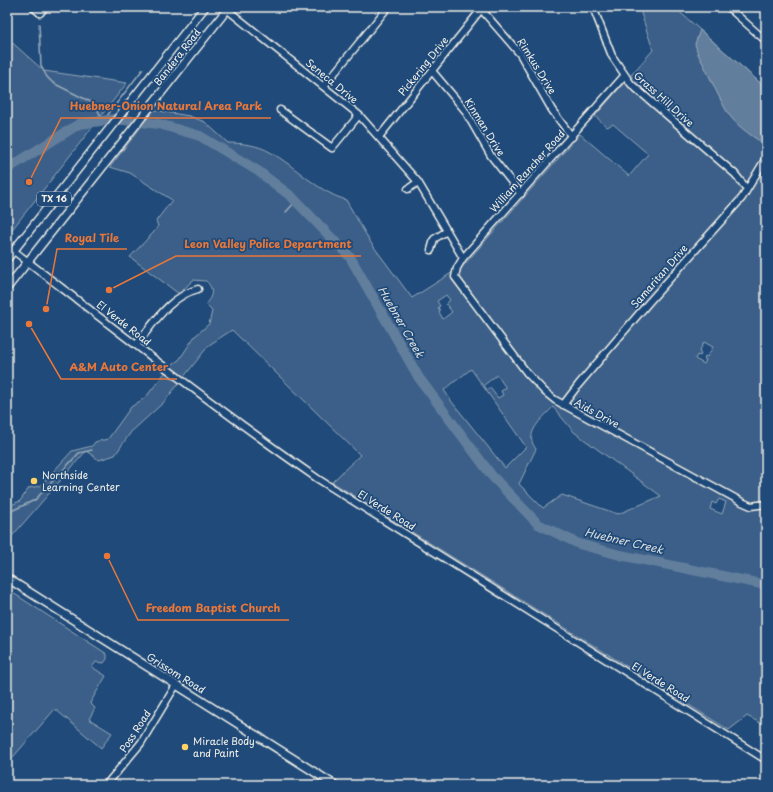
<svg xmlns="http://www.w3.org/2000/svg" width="773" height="792" font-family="'Playpen Sans',sans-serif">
<rect width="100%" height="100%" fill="#1f4a7a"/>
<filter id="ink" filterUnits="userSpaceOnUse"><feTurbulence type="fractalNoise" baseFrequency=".025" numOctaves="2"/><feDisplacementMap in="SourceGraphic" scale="8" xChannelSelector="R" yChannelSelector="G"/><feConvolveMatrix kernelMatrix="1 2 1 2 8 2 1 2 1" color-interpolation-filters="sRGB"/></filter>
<g filter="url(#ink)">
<path fill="#3a5f88" stroke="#97a8b8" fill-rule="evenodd" d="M639 7H674L766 88V726L747 716 729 730 332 482 360 455 232 330 209 345 164 402 131 432 115 455 99 460 86 451 7 542V507L20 501 29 488 40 486 72 451 92 446 95 442 108 439 131 407 146 397 171 365 179 360 195 336 209 324 212 311 205 304C213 297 214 288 206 281L193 280 179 294 130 257 154 232 158 226 156 221 172 200 130 173 110 167 154 110 189 116 205 122 228 143C242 143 258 145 270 152 297 167 316 191 346 200L371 243 412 298 464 265 580 134 629 176 648 154 613 124 607 127 595 116 653 50ZM446 295 450 300 446 304 452 312 443 319 439 312 440 311 438 307 440 306 437 301ZM704 342 713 347 707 357 705 356 704 359 706 360 704 364 695 359 697 355 700 356 701 354 699 352ZM471 369 526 447 505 468 452 402 444 390ZM497 375 506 388 501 391 503 395 498 398 490 388 487 390 484 385ZM553 407 574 432 661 496 618 514 562 495 543 508 519 484 536 449C523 433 542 419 553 407ZM719 499 726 502 722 514 710 509 712 502 716 504Z
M7 38 44 71 127 83 7 236Z
M7 589 107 654V659L104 663 96 662 92 667 106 676 90 703 95 708 89 719 112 733 101 748 55 709 7 764Z"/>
<path fill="#627e9d" stroke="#9cacbb" d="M700 30 766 88V143H763C750 135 734 124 726 110 716 92 708 72 698 54L695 44Z"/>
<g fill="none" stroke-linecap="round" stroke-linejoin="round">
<path stroke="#9cacbb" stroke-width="1.5" d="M39 24 41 66 47 77 53 83 95 104 103 121 143 69
M286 212 296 201
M7 513 35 500 79 453 92 450"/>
<path stroke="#627e9d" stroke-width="10" d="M7 169 79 124 115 119 159 124 200 136 258 171 292 197 350 257 419 378 492 476 538 524 579 544 620 555 766 585"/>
<defs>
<path id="minor" d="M33 7 40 13 45 7
M224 7 359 115 418 182 463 258
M593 7 612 56 631 84 735 174 746 188
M728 7 766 41
M481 9 520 54 552 110 572 137
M432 71 464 109 491 156 521 194
M624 76 463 258 457 268 455 277 527 373 545 392 555 400 742 502 751 506 766 504
M324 86 388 7
M280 110 332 148 359 115
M379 137 483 7
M408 189 418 182
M431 250 434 239 447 231
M14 251C114 328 214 407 318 479L766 760
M136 345C154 323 170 296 198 289
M563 405 579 384 649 302 742 198 766 158
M106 785 141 743 176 685"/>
<path id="major" d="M7 259 205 7
M7 288 229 7
M7 578 335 785"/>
</defs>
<use href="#minor" stroke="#f4f1e8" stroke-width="9"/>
<use href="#major" stroke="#f4f1e8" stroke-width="10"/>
<use href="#minor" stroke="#1f4a7a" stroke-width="6"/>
<use href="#major" stroke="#1f4a7a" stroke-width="7"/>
</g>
</g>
<g fill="#ffd166" stroke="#1f4a7a" stroke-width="1.5">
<circle cx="34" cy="481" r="4"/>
<circle cx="185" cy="747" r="4"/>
</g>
<g text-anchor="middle" stroke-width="3.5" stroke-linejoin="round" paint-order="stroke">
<rect fill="#1f4a7a" stroke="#b4bfc7" stroke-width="1" x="37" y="192" width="34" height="14" rx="3"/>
<g font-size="9" font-weight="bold" fill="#f4f1e8">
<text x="54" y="202">TX 16</text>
</g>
<g font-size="10" fill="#f4f1e8" stroke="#1f4a7a">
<text transform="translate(177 57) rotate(-52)" y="4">Bandera Road</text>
<text transform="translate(423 66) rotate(-51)" y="4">Pickering Drive</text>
<text transform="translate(537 66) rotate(58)" y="4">Rimkus Drive</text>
<text transform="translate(332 81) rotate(39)" y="4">Seneca Drive</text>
<text transform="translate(664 99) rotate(42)" y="4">Grass Hill Drive</text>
<text transform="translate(485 127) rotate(58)" y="4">Kinman Drive</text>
<text transform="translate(527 171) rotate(-48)" y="4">William Rancher Road</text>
<text transform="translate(659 276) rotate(-49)" y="4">Samaritan Drive</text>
<text transform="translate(124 323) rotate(38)" y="4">El Verde Road</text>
<text transform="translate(597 413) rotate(29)" y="4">Aids Drive</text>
<text transform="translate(387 510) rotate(32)" y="4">El Verde Road</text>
<text transform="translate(176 673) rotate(32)" y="4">Grissom Road</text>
<text transform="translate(661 682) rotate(32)" y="4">El Verde Road</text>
<text transform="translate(135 731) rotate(-57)" y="4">Poss Road</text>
</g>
<g font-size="10" fill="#f4f1e8" stroke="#1f4a7a" text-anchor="start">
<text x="42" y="479">Northside<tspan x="42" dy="12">Learning Center</tspan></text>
<text x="193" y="745">Miracle Body<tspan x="193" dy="12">and Paint</tspan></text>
</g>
<g font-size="11" font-style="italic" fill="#dee0dd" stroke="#1f4a7a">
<text transform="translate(401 322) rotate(60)" y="4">Huebner Creek</text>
<text transform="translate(624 541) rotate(13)" y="4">Huebner Creek</text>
</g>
</g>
<path fill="none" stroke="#ea7738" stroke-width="1.5" d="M29 182L61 118H271M46 309L57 249H127M109 290L176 256H361M29 324L61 379H177M107 556L138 620H289"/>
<g fill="#ea7738" stroke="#1f4a7a" stroke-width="1.5">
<circle cx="29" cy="182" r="4"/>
<circle cx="46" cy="309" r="4"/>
<circle cx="109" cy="290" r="4"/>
<circle cx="29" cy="324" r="4"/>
<circle cx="107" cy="556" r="4"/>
</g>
<g font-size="11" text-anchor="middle" font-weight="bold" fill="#ea7738" stroke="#1f4a7a" stroke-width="3.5" stroke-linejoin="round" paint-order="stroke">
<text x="166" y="110">Huebner-Onion Natural Area Park</text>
<text x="92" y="242">Royal Tile</text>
<text x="268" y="248">Leon Valley Police Department</text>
<text x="119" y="371">A&amp;M Auto Center</text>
<text x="213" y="612">Freedom Baptist Church</text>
</g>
<rect width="773" height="792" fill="none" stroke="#1f4a7a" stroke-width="24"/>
<rect x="12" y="12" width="749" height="768" fill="none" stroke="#f4f1e8" stroke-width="1.5" filter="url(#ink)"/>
</svg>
